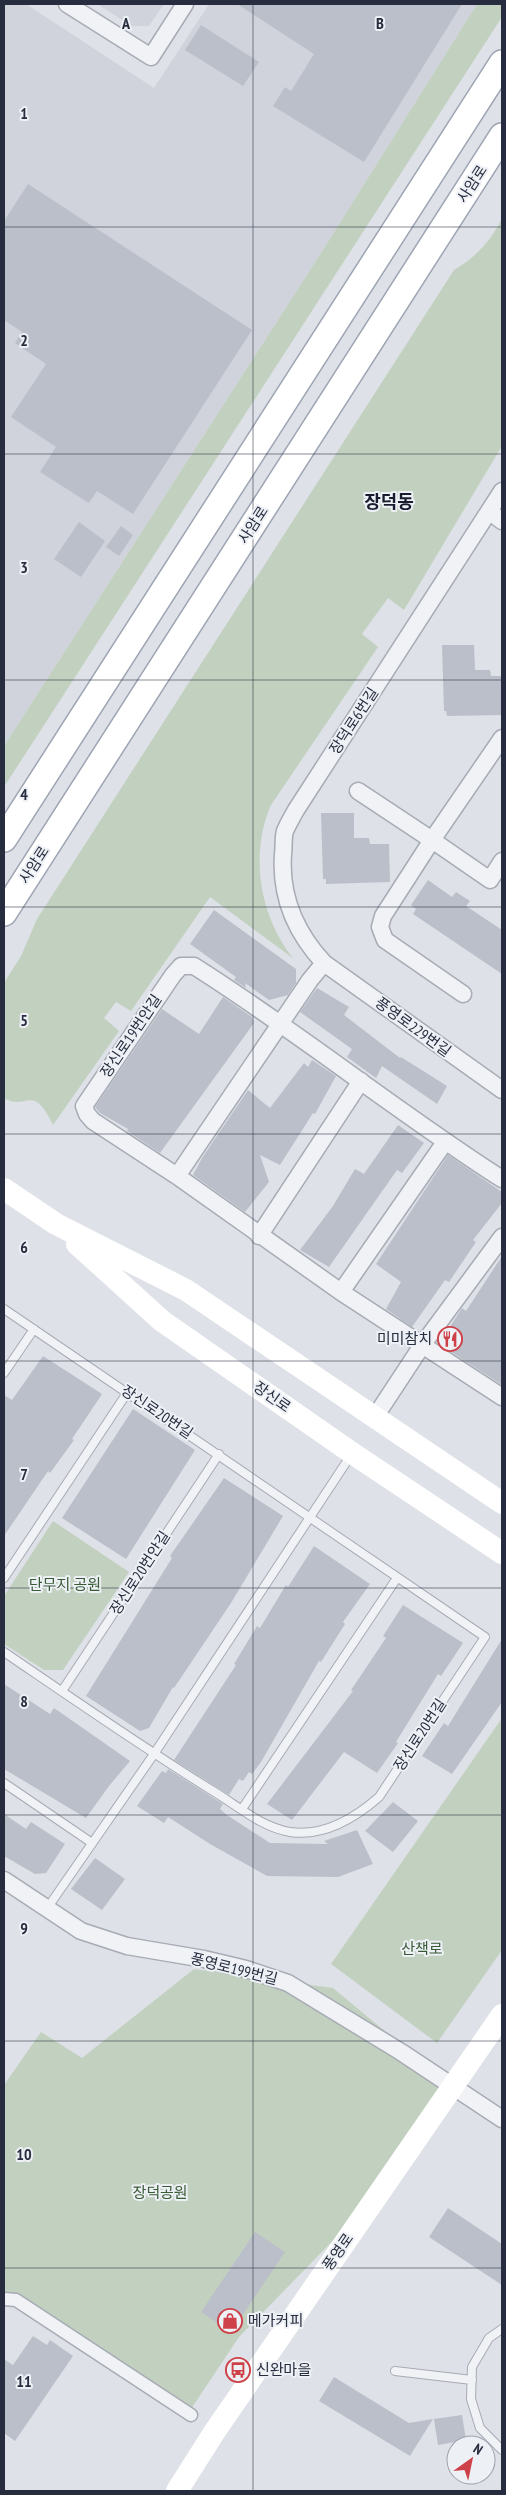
<svg xmlns="http://www.w3.org/2000/svg" width="506" height="2495" font-family="'PT Sans Narrow','Noto Sans KR',sans-serif">
<rect width="100%" height="100%" fill="#dee1e7"/>
<path fill="#d0d3dc" d="M4 4H26L154 88 209 4H477L321 253 4 746Z
M97 4H164L149 26H132Z"/>
<path fill="#c2d1bf" d="M477 4H502V17L4 787V746L321 253Z
M502 218V446L404 610 388 598 362 634 378 647 271 805C249 855 260 918 294 959L210 897 131 1011 116 1002 104 1018 119 1031 53 1125C32 1081 27 1112 4 1098V983L21 956 37 919 454 270C476 257 491 241 502 218Z
M53 1521 129 1572 63 1670H44L4 1644V1596Z
M502 1718V1950L437 2043 331 1964Z
M194 1969 333 1988 452 2087 350 2223 239 2337 191 2409 4 2300V2085L41 2032 82 2058Z"/>
<path fill="#bbbfca" d="M237 4H462L364 162 273 106 285 87 291 91 314 54Z
M201 25 259 62 243 86 185 50Z
M28 184 252 330 133 514 97 491 89 503 40 472 56 447 11 417 46 364 15 343 22 332 4 320V221Z
M79 522 105 541 81 577 54 559Z
M121 526 133 535 119 556 106 547Z
M442 645H474L475 670H490L491 676H502V715L447 716 446 711H444Z
M321 813H354V838H369L370 844H389L390 882 326 884V879H323Z
M428 880 452 897 456 892 470 901 466 906 502 930V974L413 914 416 909 411 905Z
M214 910 296 969V983L288 995 269 1000 245 983 246 988 234 980 236 977 190 944Z
M317 988 349 1007 344 1015 400 1058 401 1057 447 1086 437 1104 382 1066 376 1078 347 1057 352 1049 300 1012Z
M223 997 252 1017 254 1023 160 1153 127 1131 128 1129 100 1113 95 1107 162 1009 199 1034Z
M312 1060 336 1076 315 1114 313 1113 280 1165 260 1155 269 1182 245 1212 193 1175 202 1158 248 1090 270 1108 304 1063 308 1067Z
M398 1125 424 1143 402 1173 397 1170 329 1267 300 1250 333 1206 355 1169 364 1174Z
M448 1155 502 1192V1203L473 1240 476 1242 449 1282 445 1280 412 1327 386 1309 401 1282 376 1264Z
M502 1256V1385L439 1344 462 1308 466 1311Z
M43 1356 102 1394 72 1439 74 1440 50 1473 48 1471 4 1536V1395L12 1400Z
M133 1409 195 1450 126 1559 62 1518Z
M224 1478 283 1516 231 1603 174 1688 173 1687 149 1728 140 1731 86 1696 172 1558 170 1556Z
M314 1546 370 1584 343 1622 345 1624 321 1662 319 1661 261 1762 252 1774 249 1772 243 1781 239 1779 229 1795 174 1760 236 1665 234 1664 257 1626 260 1628 286 1585 288 1587Z
M403 1605 463 1643 441 1676 438 1674 396 1742 398 1743 377 1773 344 1752 292 1820 267 1804 353 1691 351 1690 386 1638 383 1636Z
M502 1639V1702L452 1774 422 1756 444 1723 448 1726Z
M4 1684 50 1714 54 1708 130 1761 109 1786 86 1818 4 1769Z
M168 1769 223 1804 220 1809 227 1815 270 1843 328 1844 324 1841 357 1830 373 1864 338 1877 267 1876 210 1844 168 1817 164 1823 137 1806 162 1771 166 1773Z
M393 1802 418 1821 393 1852 365 1831Z
M4 1814 26 1829 31 1822 65 1844 46 1873 35 1874 4 1856Z
M95 1858 125 1879 102 1910 71 1889Z
M448 2208 502 2244V2285L429 2237Z
M255 2232 285 2252 231 2332 201 2312Z
M33 2336 47 2345 50 2340 73 2356 15 2441 4 2433V2359L13 2365Z
M334 2377 409 2423 433 2419 410 2456 319 2401Z
M462 2415 466 2440 438 2445 434 2419Z"/>
<g fill="none" stroke-linecap="round" stroke-linejoin="round">
<defs>
<path id="service" d="M4 1309 485 1637 379 1797C355 1818 324 1837 290 1832 261 1827 238 1806 213 1791 142 1747 73 1699 4 1652
M4 1373 34 1329
M4 1578 127 1393
M62 1691 219 1454
M4 1783 92 1843
M242 1809 397 1578
M46 1910 154 1754 351 1455
M502 2329 489 2338 472 2367 471 2399 480 2428 502 2450
M395 2371 472 2380"/>
<path id="pedestrian" d="M4 2299 16 2300 191 2415"/>
<path id="minor" d="M67 4 151 57 185 4
M502 491 296 810C292 817 288 824 285 831 283 837 284 847 283 854 280 896 296 933 324 963L502 1090
M490 512 502 521
M502 738 432 840 490 880 502 861
M358 791 432 840 383 916 380 927 385 940 463 994
M177 1176 310 980 324 963
M502 1179C397 1112 300 1033 194 966H181L173 975 84 1106 87 1114 93 1121 177 1176 341 1292 502 1397
M259 1236 361 1081
M341 1292 445 1142
M375 1417 423 1344 502 1237
M4 1880 81 1931 127 1946 204 1959 246 1969 288 1983 401 2052 502 2119"/>
<path id="primary" d="M4 839 502 63
M4 913 502 136"/>
</defs>
<use href="#service" stroke="#a7abb4" stroke-width="10"/>
<use href="#pedestrian" stroke="#a7abb4" stroke-width="15"/>
<use href="#minor" stroke="#a7abb4" stroke-width="19"/>
<use href="#primary" stroke="#9da4b3" stroke-width="28"/>
<use href="#service" stroke="#f0f2f6" stroke-width="8"/>
<use href="#pedestrian" stroke="#f0f2f6" stroke-width="12"/>
<use href="#minor" stroke="#f0f2f6" stroke-width="16"/>
<path stroke="#fff" stroke-width="22" d="M4 1189 56 1224 186 1290 502 1503
M77 1244 162 1321 352 1453 502 1553
M177 2491 215 2431 502 2015"/>
<use href="#primary" stroke="#fff" stroke-width="25"/>
</g>
<path fill="none" stroke="#272d3e" stroke-width="1" stroke-opacity="0.55" d="M253 4V2491M4 227H502M4 454H502M4 680H502M4 907H502M4 1134H502M4 1361H502M4 1588H502M4 1815H502M4 2041H502M4 2268H502"/>
<defs>
<symbol id="restaurant-ring" viewBox="-11 -11 22 22"><circle r="9.5" fill="#edf0f5" stroke="#ce4148" stroke-width="1.5"/><path d="M-5-6h1v4h1v-4h1v4h1v-4h1v5L-1.5 .5V6h-2V.5L-5-1ZM5-6V6H3V1.5H1.5Q1.5-4 5-6Z" fill="#ce4148"/></symbol>
<symbol id="shop-ring" viewBox="-11 -11 22 22"><circle r="9.5" fill="#edf0f5" stroke="#ce4148" stroke-width="1.5"/><path d="M-5-2.5h2.3a2.7 3.5 0 0 1 5.4 0H5L5.5 6h-11ZM-1.5-2.5h3a1.5 2.3 0 0 0-3 0Z" fill="#ce4148"/></symbol>
<symbol id="bus-ring" viewBox="-11 -11 22 22"><circle r="9.5" fill="#edf0f5" stroke="#ce4148" stroke-width="1.5"/><path d="M-5-6H5V4H4V6H2V4H-2V6H-4V4H-5ZM-3.5-4V0h7V-4ZM-3.5 1.2v1.5H-2V1.2ZM2 1.2v1.5H3.5V1.2Z" fill="#ce4148"/></symbol>
</defs>
<g fill-rule="evenodd">
<use href="#restaurant-ring" x="436" y="1325" width="28" height="28"/>
<use href="#shop-ring" x="216" y="2307" width="28" height="28"/>
<use href="#bus-ring" x="224" y="2356" width="28" height="28"/>
</g>
<g text-anchor="middle" stroke-width="4" stroke-linejoin="round" paint-order="stroke">
<g font-size="15" fill="#272d3e" stroke="#edf0f5">
<text transform="translate(472 184) rotate(-57)" y="5">사암로</text>
<text transform="translate(253 525) rotate(-57)" y="5">사암로</text>
<text transform="translate(354 721) rotate(-57)" y="5">장덕로6번길</text>
<text transform="translate(34 865) rotate(-57)" y="5">사암로</text>
<text transform="translate(413 1027) rotate(36)" y="5">풍영로229번길</text>
<text transform="translate(131 1036) rotate(-56)" y="5">장신로19번안길</text>
<text transform="translate(272 1397) rotate(35)" y="5">장신로</text>
<text transform="translate(157 1412) rotate(34)" y="5">장신로20번길</text>
<text transform="translate(140 1573) rotate(-57)" y="5">장신로20번안길</text>
<text transform="translate(420 1735) rotate(-57)" y="5">장신로20번길</text>
<text transform="translate(234 1969) rotate(14)" y="5">풍영로199번길</text>
<text transform="translate(338 2252) rotate(-55)" y="5">풍영로</text>
</g>
<g font-size="15" fill="#272d3e" stroke="#edf0f5" text-anchor="start">
<text x="432" y="1344" text-anchor="end">미미참치</text>
<text x="248" y="2326">메가커피</text>
<text x="256" y="2375">신완마을</text>
</g>
<g font-size="15" fill="#385a34" stroke="#edf0f5">
<text x="65" y="1590">단무지 공원</text>
<text x="422" y="1954">산책로</text>
<text x="160" y="2198">장덕공원</text>
</g>
<g font-size="18" font-weight="bold" fill="#191e2f" stroke="#edf0f5">
<text x="389" y="508">장덕동</text>
</g>
</g>
<g font-size="16" text-anchor="middle" font-weight="bold" fill="#272d3e" stroke="#edf0f5" stroke-width="4" stroke-linejoin="round" paint-order="stroke">
<text x="126" y="29">A</text>
<text x="380" y="29">B</text>
<text x="24" y="119">1</text>
<text x="24" y="346">2</text>
<text x="24" y="573">3</text>
<text x="24" y="800">4</text>
<text x="24" y="1026">5</text>
<text x="24" y="1253">6</text>
<text x="24" y="1480">7</text>
<text x="24" y="1707">8</text>
<text x="24" y="1934">9</text>
<text x="24" y="2160">10</text>
<text x="24" y="2387">11</text>
</g>
<rect width="506" height="2495" fill="none" stroke="#272d3e" stroke-width="10"/>
<g transform="translate(471 2460) rotate(33)"><circle r="24" fill="#edf0f5" stroke="#9ea2ac"/>
<path d="M0-4L9 19L0 12L-9 19Z" fill="#ce4148"/>
<text y="-8" font-size="14" font-weight="bold" text-anchor="middle" fill="#272d3e">N</text>
</g>
</svg>
